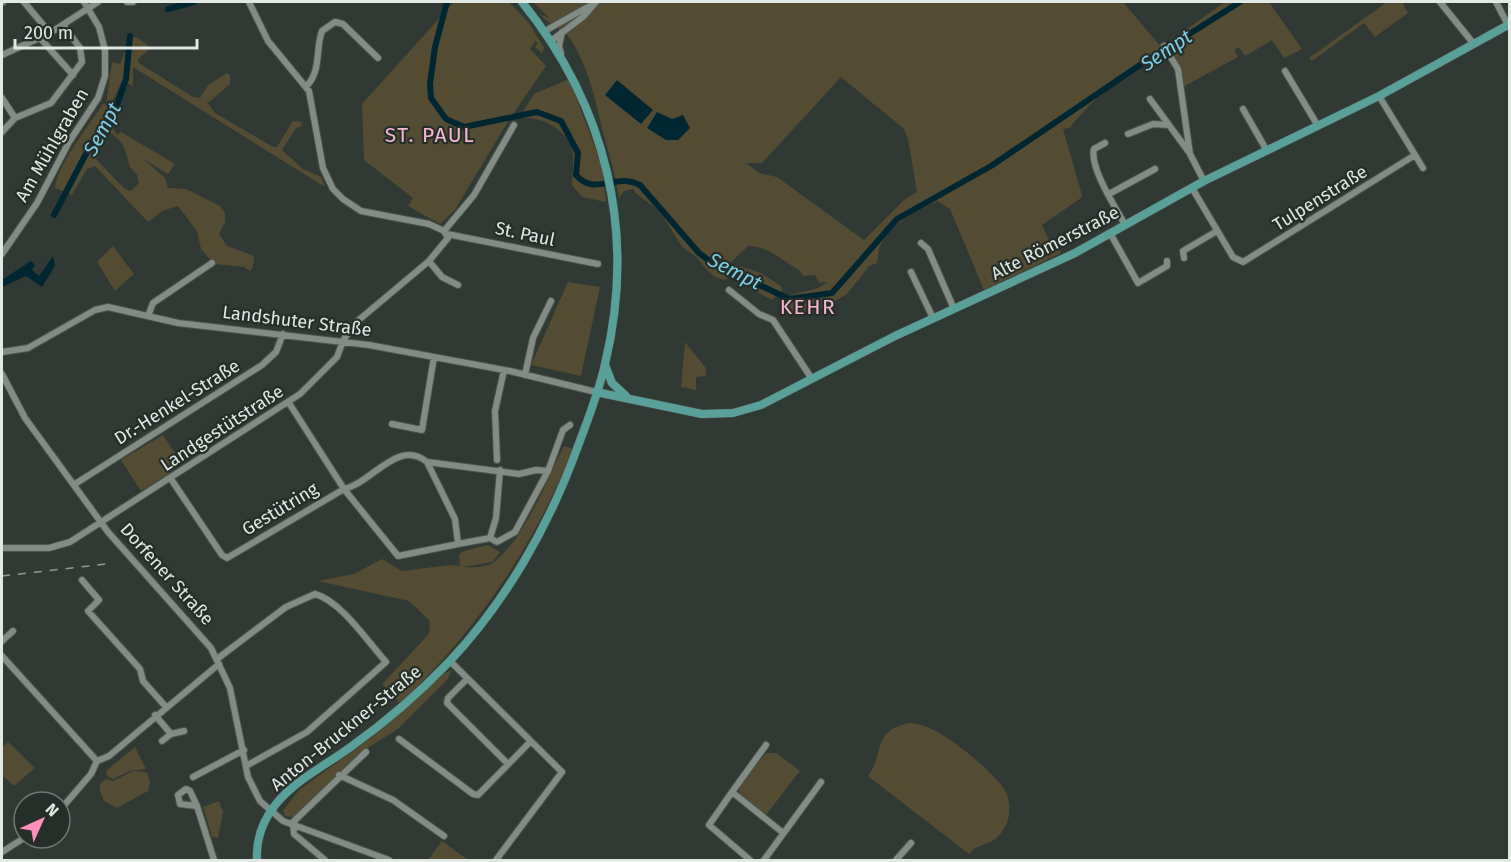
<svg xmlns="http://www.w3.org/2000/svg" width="1511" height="862" font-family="'Fira Sans',sans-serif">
<rect width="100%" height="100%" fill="#303933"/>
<path fill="#544c32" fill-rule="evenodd" d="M454 2H509L529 23 544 48 542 53 535 47 538 43 535 41 530 49 546 66 507 123 455 210 440 224 408 206 413 198 364 160 362 104Z
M533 2H1123L1166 53C1161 55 1157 54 1152 55 1134 59 1082 111 1070 128L1063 129 1082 195 1081 198 1042 225 1050 243 1055 242 1061 252 1059 254 984 290 950 209 937 201C918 210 890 223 881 244 878 249 878 257 877 263L869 266 847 294 821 309 787 315 779 307C788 287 813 296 827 282L819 283 815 275 803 276 800 271C785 262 766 245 748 246L730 263 761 273 781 286 782 291 772 300 757 292V281L733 271 725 280C711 278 705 267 697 258 692 253 686 251 682 246 673 235 668 221 658 211 651 202 638 198 633 189L624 191 619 199C616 175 609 155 603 132 595 99 589 69 571 40 562 26 547 25 540 14L550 19ZM841 77 904 129 908 139 917 192 904 200 864 240 777 177 759 173 746 163H762Z
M1225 2H1269L1302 49 1284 58 1272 40 1245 56 1239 47 1234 50 1238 57 1183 87 1180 68 1166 44Z
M1387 2H1402L1408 13 1375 37 1364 23 1312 61 1309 58Z
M131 37 138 38 151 48 138 59 139 63 193 97 200 98 208 85 227 73 230 75V84L208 103 215 113 273 147H277L293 121 301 122 302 126 296 128 282 150 303 169 321 177 325 187 133 67V86L122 81 106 115 117 135 121 132 175 164 168 174 142 158 165 178 168 188 186 189 220 206 225 213V222L219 234 227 246 254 256 253 267 250 271 244 267 214 264 201 249 197 231 178 206 162 211 148 222 95 166 87 169 72 195 55 188C57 165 89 125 103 104H106L112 62 120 64ZM106 131C124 138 126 152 130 167L137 175 139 183 131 191 125 189 91 154 92 146Z
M569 79 602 165 606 202 582 197 572 185C572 176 574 165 573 156 572 131 540 115 519 118L534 94Z
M113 246 134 274 115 291 97 262Z
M568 282 600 287 581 376 531 365Z
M685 342 706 368V376L696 377V390L681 387Z
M163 435 180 461 167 468 170 473 141 491 121 460Z
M564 446 573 449C534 546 476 632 400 703L382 684 429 634 430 621 409 601 318 581 354 574 382 559 402 571 450 565 460 566 459 555 464 551 488 545 500 552 492 562 463 567C472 568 488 567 494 562 526 537 546 481 564 446Z
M452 670 447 680 398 729 358 754 294 817 285 816 283 811 299 790 379 732 445 673Z
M910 723C937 723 986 766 1003 787 1014 804 1011 827 994 840 984 846 976 845 969 854L868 776C885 754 871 730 910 723Z
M8 742 35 768 14 786 2 775V748Z
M135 747 146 769 130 771 113 779 107 776 106 771Z
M766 753H776L800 771 766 815 741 796 738 788Z
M133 771 147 772 150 783 148 791 117 808 104 801 100 791V784L106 779 113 781Z
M219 801 223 812 218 838 212 837 203 807Z
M442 841 468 860H428Z"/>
<path fill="#002632" d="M617 80 653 110 641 124 605 95Z
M657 112 672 119 683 115 690 128 678 140H666L647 128Z
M53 256 55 266 42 287 26 276 2 287V280L31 261 35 265 32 270 39 276Z"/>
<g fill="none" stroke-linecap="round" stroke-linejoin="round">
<path stroke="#002632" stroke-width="6" d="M447 2 435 47 430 84 431 98 446 119 464 127 537 112 561 121 578 153 576 175C595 197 614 172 640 185L699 253 711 262 789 299 832 293 897 219 991 166 1131 71 1240 2
M168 9 194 2
M54 215 88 150 117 105 126 79 130 36"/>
<defs>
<path id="minor" d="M2 2H3
M24 2 50 33
M127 2H133
M1440 2 1473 43
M1496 2 1508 25
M545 31 591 5
M40 38 73 75
M551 41 584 16 596 2
M1164 46 1178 69 1190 154 1204 181
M561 54 559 46 562 32
M2 55 50 33 98 2
M1285 71 1318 126
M306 87C322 70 315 50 322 31L335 22 343 24 378 58
M1379 96 1423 168
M2 98 15 118
M1150 99 1188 151
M1243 109 1267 151
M2 132 15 118 51 103 82 62 80 48 63 25
M1128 134 1153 124 1169 125
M1105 143 1094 149C1089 167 1116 208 1125 225
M1192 188 1233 257 1243 262 1415 155
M1109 194 1155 169
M444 231 474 195 514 125
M1110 233 1138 283 1167 266V261
M447 234 598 264
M921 243 928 249 954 309
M2 254 37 203 69 142 98 98 105 76V50L99 27 84 2
M1184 258 1183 251 1217 231
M429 261 442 277 458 285
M911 272 933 318
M729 290 759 314 773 320 812 379
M148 316 153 303 212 263
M2 352 28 348 95 310 108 307 178 323 369 345 510 371 596 392
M2 374 25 418 108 532 211 648 230 688 248 777 260 801 283 821 389 860
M525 375 533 338 551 301
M392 424 422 430 434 357
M497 460 495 411 504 370
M427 462 455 519 458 544 398 556 344 489C372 483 398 438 427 462L519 474 536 470 548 471
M171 479 222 555 227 558 344 489 289 403
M75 484 262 365 276 352 283 334
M490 538 497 542 515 532 548 471 563 430 570 425
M458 544 490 538 496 518 500 470
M2 548H49L70 542 300 394 337 357 343 341 354 324 429 261 448 238 444 231 429 224 361 211 343 199 333 189 323 168 309 91 268 41 249 2
M82 580 99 600 88 611 140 669 143 681 166 707
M2 641 13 631
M2 656 97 761
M217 659 286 607 315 594C341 601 368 642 386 662L307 732 246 766
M450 661 562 772 496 860
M467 679 448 698 447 703 508 764
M155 715 171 734 162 741
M171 734 184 731
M399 739 473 794 478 795 530 742
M766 745 732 792 782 832
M339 775 393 800 444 836
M193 777 244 750
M186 789 190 791 197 806 180 804 178 795Z
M732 792 709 825 750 860
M197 806 214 860
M60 810 91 774 97 761 109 756 219 664
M291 824 366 752
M293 825 294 834 325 860
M2 852 24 838
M764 860 821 782
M896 860 911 843"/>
<path id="major" d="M605 365 612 383 626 396
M596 392 702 414 733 413 761 405 895 336 1075 253 1204 181 1379 96 1510 24
M257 860C256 840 263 820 276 804 295 780 328 764 352 746 387 721 419 693 448 663 506 602 550 524 578 446 588 419 599 392 605 364 637 232 606 106 522 2"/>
</defs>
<use href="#minor" stroke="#4d544f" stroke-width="8"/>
<use href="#major" stroke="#4d544f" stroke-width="9"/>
<use href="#minor" stroke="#828c85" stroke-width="6"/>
<use href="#major" stroke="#5aa09a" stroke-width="8"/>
<path stroke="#919994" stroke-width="1.5" stroke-dasharray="8 8" stroke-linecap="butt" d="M2 576 106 564"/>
</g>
<g text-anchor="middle" stroke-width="4.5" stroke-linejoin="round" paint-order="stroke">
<g font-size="18" fill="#e2e8e4" stroke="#262e29">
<text transform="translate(52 145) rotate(-60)" y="6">Am Mühlgraben</text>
<text transform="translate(1320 198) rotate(-32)" y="6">Tulpenstraße</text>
<text transform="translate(525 234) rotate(12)" y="6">St. Paul</text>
<text transform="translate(1055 243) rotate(-27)" y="6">Alte Römerstraße</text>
<text transform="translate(297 321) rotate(7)" y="6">Landshuter Straße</text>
<text transform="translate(177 402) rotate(-32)" y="6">Dr.-Henkel-Straße</text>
<text transform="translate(222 428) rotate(-33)" y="6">Landgestütstraße</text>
<text transform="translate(280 509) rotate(-31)" y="6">Gestütring</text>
<text transform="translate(167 574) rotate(48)" y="6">Dorfener Straße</text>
<text transform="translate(346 728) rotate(-39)" y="6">Anton-Bruckner-Straße</text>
</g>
<g font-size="20" font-style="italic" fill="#7eceea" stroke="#262e29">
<text transform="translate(1166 50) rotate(-34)" y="7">Sempt</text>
<text transform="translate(102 129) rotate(-62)" y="7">Sempt</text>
<text transform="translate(735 271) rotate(27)" y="7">Sempt</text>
</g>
<g font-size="21" letter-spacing="1.5" fill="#f7b7ce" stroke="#262e29">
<text x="430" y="142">ST. PAUL</text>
<text x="808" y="314">KEHR</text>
</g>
</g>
<rect width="1511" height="862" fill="none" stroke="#e2e8e4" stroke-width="6"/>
<g transform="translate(42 820) rotate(45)"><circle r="28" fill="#262e29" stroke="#717874" stroke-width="1.5"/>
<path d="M0-4.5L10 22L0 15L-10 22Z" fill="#ff8ebb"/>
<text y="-9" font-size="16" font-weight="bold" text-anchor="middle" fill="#e2e8e4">N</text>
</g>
<path d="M15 39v9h182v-9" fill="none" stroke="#e2e8e4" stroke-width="3"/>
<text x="24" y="39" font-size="18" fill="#e2e8e4" stroke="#262e29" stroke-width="4.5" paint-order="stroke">200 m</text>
</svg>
